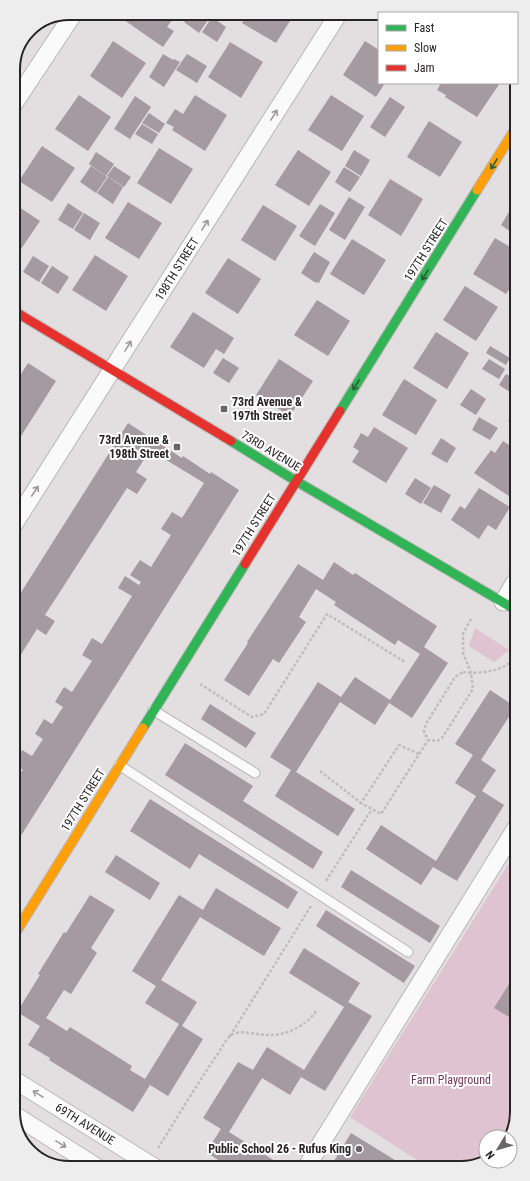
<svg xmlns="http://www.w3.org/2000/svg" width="530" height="1181" font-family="'Roboto Condensed',sans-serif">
<rect width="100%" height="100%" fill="#e3dee0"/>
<path fill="#e0c3d1" d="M475 628 509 650 494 662 469 646Z
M516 852 517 1112 509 1137H486V1160L479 1165H425L350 1117Z"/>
<path fill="#a59a9f" d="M129 13H177L167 27 174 31 163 47 124 20Z
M191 13H205L210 17 199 33 184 22Z
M248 13H295L276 43 242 23Z
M212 17 226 27 217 42 202 32Z
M113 41 146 63 122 98 90 76Z
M365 41 379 50V83H385L376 97 343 75Z
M230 42 263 62 241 98 208 77Z
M163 54 173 60 174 59 180 62 164 87 149 77Z
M187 54 207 66 197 83 176 70Z
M441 83H500L477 117 445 97 446 95 437 90Z
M79 95 111 117 88 151 55 129Z
M195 95 227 115 205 151 172 130 174 127 166 123 175 109 183 114Z
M331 95 364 116 342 151 308 130Z
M135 96 151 107 130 139 114 129Z
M390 97 405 107 385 137 370 127Z
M149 113 165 124 159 133 142 123Z
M429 121 462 142 440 177 407 157Z
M142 124 158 134 152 144 135 134Z
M42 146 75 168 52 202 19 181Z
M159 148 193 169 171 204 137 183Z
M298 150 331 172 309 206 275 185Z
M354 150 370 160 361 176 345 166Z
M96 152 114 164 106 176 89 164Z
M91 166 107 177 96 193 80 182Z
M114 166 131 177 124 187 107 176Z
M344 167 360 177 350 192 335 182Z
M108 177 123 187 113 204 97 193Z
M390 179 423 199 401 236 368 215Z
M349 197 365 207 345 240 329 230Z
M128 202 162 223 139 259 105 238Z
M13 203 40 221 17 255 14 253Z
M68 203 83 213 73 229 58 220Z
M320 204 335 213 315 246 299 236Z
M514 204V234L501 225Z
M263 205 297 226 275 261 241 240Z
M84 213 100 223 90 240 74 230Z
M495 238 515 250V281L506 294 473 274Z
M352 239 386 260 364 295 330 274Z
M314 252 330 262 319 283 317 282 316 283 301 273Z
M95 255 128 276 106 311 72 290Z
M33 256 49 266 39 282 23 272Z
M228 258 261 279 238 314 205 293Z
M52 266 69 277 58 294 41 283Z
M465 286 498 307 476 341 443 320Z
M317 300 350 321 328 356 294 335Z
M193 312 234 338 224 354 216 349 204 368 170 347Z
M436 332 469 353 447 389 413 368Z
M490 346 510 358 506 365 486 353Z
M223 358 239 368 229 383 213 373Z
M279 359 313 381 290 416 256 395Z
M489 359 505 369 499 379 482 369Z
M28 363 56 381 14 447V385Z
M506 374 515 379V395L499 385Z
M404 379 437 400 416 435 382 415Z
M471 389 486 399 476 415 460 405Z
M515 411V427L508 421Z
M479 417 498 428 490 440 472 430Z
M128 423 182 458 183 456 210 474 211 472 239 490 15 845V768L21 772 23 770 15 765V762L22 750 32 756 43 739 35 734 44 719 52 724 63 707 55 702 64 687 72 692 92 661 82 655 92 638 102 644 132 596 118 588 125 576 139 585 141 582 130 575 140 560 151 567 171 535 161 529 172 512 182 518 204 483 150 450 136 472 147 479 137 494 127 488 45 615 55 621 46 635 37 629 15 664V602Z
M374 427 408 448 386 483 352 462 359 451 353 447 361 433 368 437Z
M441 438 456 448 447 463 431 454Z
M503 441 515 449V500L474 473 491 450 495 453Z
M415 478 431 488 421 504 405 494Z
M434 485 451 495 441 513 423 503Z
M479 488 510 507 496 530 488 525 479 539 451 520 460 506 465 509Z
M334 562 353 575 355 573 437 626 424 647 448 663 412 718 389 703 375 725 340 702 296 772 355 809 338 836 275 796 291 770 270 757 318 682 341 697 355 677 390 700 420 654 398 640 395 645 334 605 336 602 316 589 299 617 306 622 279 663 273 659 249 696 224 680 248 643 247 642 298 564 323 580Z
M490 690 511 704 516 696V706L481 760 496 770 482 791 504 805 457 881 433 867 421 885 366 849 381 825 436 861 476 796 455 783 473 755 455 744Z
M210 704 256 733 246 748 201 719Z
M185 743 253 786 243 801 323 852 313 869 165 775Z
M150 799 298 892 288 909 199 854 190 869 130 831Z
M116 855 160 883 150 900 105 872Z
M351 870 440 926 430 943 341 887Z
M216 888 281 928 264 956 200 917 161 980 197 1002 182 1026 203 1039 168 1096 150 1085 133 1112 49 1060 50 1058 28 1045 40 1026 17 1012 40 975 38 974 64 932 66 933 90 895 115 910 91 948 97 953 71 994 64 990 46 1018 67 1031 70 1027 132 1066 130 1070 145 1079 179 1024 145 1003 156 986 132 971 179 895 203 910Z
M326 910 415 966 404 983 316 926Z
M304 948 360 983 348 1002 372 1016 325 1091 301 1077 290 1095 262 1078 229 1132 278 1163 276 1166 229 1167 206 1152 221 1129 203 1118 238 1062 253 1070 267 1047 304 1070 344 1007 289 973Z
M509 984 517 989V1008L511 1018 494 1008Z
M351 1133 403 1165 331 1166Z"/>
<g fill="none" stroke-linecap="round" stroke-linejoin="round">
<defs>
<path id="lane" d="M153 710 255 773
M119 765 408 952"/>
<path id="street" d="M13 105 74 13
M14 524 339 13
M503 602 515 582
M16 1081 154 1167
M16 1116 98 1168
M307 1166 516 828"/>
<path id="fast" d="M340 411 477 190
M231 441 296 481 516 610
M143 728 245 564"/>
<path id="slow" d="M477 190 514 131
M16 932 143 728"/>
<path id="jam" d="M14 311 231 441
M245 564 340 411"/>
</defs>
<use href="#lane" stroke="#b9b6b7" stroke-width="11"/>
<use href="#street" stroke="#b9b6b7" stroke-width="19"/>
<use href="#fast" stroke="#b9b6b7" stroke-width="11"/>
<use href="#slow" stroke="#b9b6b7" stroke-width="11"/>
<use href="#jam" stroke="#b9b6b7" stroke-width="11"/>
<path stroke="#bfbebf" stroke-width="2.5" stroke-dasharray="3 2" stroke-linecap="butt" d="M471 619 463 634V653L471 673C487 672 507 671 516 655
M463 672 471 673 473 689 442 738 437 741 428 740 424 731 426 724 455 677Z
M200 684 252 717 264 714 327 614 405 662
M419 754 399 745 361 803 381 814 428 740
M320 771 361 803
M326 881 372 809
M230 1036 311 906
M158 1148C177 1118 195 1087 215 1058 220 1051 225 1040 231 1035 241 1029 256 1035 267 1035 287 1036 306 1026 317 1010"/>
<use href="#lane" stroke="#fbfafa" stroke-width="9"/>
<use href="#street" stroke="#fbfafa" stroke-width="17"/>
<use href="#fast" stroke="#30b455" stroke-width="9"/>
<use href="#slow" stroke="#ff9f0a" stroke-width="9"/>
<use href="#jam" stroke="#e5322d" stroke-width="9"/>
</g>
<defs><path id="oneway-shaft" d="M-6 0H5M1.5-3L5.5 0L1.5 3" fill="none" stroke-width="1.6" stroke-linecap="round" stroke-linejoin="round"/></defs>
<g stroke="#9c9a9a">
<use href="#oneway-shaft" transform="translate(274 115) rotate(-58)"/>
<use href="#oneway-shaft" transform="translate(205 225) rotate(-58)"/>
<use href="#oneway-shaft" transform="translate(128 346) rotate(-58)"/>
<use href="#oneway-shaft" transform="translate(35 491) rotate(-57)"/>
<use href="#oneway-shaft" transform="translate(38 1094) rotate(-148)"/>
<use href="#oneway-shaft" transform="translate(61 1144) rotate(32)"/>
</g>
<g stroke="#2b5e38">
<use href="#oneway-shaft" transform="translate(494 164) rotate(122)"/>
<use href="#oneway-shaft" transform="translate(425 275) rotate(122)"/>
<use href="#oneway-shaft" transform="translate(356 385) rotate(122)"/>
</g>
<g fill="#696566" stroke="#fff" stroke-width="1.5">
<rect x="220" y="405" width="8" height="8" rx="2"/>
<rect x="173" y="443" width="8" height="8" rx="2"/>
<circle cx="359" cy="1149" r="4"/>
</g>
<g text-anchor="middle" stroke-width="4" stroke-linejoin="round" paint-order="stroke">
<g font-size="12" fill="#272425" stroke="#fff">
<text transform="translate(426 250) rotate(-58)" y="4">197TH STREET</text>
<text transform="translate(177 269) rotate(-58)" y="4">198TH STREET</text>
<text transform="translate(271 451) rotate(31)" y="4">73RD AVENUE</text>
<text transform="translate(254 525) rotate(-58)" y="4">197TH STREET</text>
<text transform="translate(83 800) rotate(-58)" y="4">197TH STREET</text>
<text transform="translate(85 1124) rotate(32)" y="4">69TH AVENUE</text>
</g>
<g font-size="12" font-weight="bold" fill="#272425" stroke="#fff" text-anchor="end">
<text x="232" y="406" text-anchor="start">73rd Avenue &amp;<tspan x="232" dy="14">197th Street</tspan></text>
<text x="169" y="444">73rd Avenue &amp;<tspan x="169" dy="14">198th Street</tspan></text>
<text x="351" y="1153">Public School 26 - Rufus King</text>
</g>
<g font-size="12" fill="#753559" stroke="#fff">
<text x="451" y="1084">Farm Playground</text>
</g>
</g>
<path d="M0 0H530V1181H0ZM69 20H461A49 49 0 0 1 510 69V1112A49 49 0 0 1 461 1161H69A49 49 0 0 1 20 1112V69A49 49 0 0 1 69 20Z" fill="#eeedee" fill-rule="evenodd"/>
<path fill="none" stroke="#272425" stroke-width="2" d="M69 20H461A49 49 0 0 1 510 69V1112A49 49 0 0 1 461 1161H69A49 49 0 0 1 20 1112V69A49 49 0 0 1 69 20Z"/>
<rect x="378" y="12" width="140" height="72" fill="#ffffff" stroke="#a9a7a8"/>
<rect x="386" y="25" width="20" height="6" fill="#30b455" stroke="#a9a7a8"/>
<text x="414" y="32" font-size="12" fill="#272425">Fast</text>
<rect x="386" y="45" width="20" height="6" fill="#ff9f0a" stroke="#a9a7a8"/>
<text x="414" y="52" font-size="12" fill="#272425">Slow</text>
<rect x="386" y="65" width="20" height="6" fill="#e5322d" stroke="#a9a7a8"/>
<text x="414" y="72" font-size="12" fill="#272425">Jam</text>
<g transform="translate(498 1149) rotate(232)"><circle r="19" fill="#ffffff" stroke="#a9a7a8"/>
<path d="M0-3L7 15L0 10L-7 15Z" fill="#696566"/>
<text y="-6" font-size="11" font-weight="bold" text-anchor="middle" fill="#272425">N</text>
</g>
</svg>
